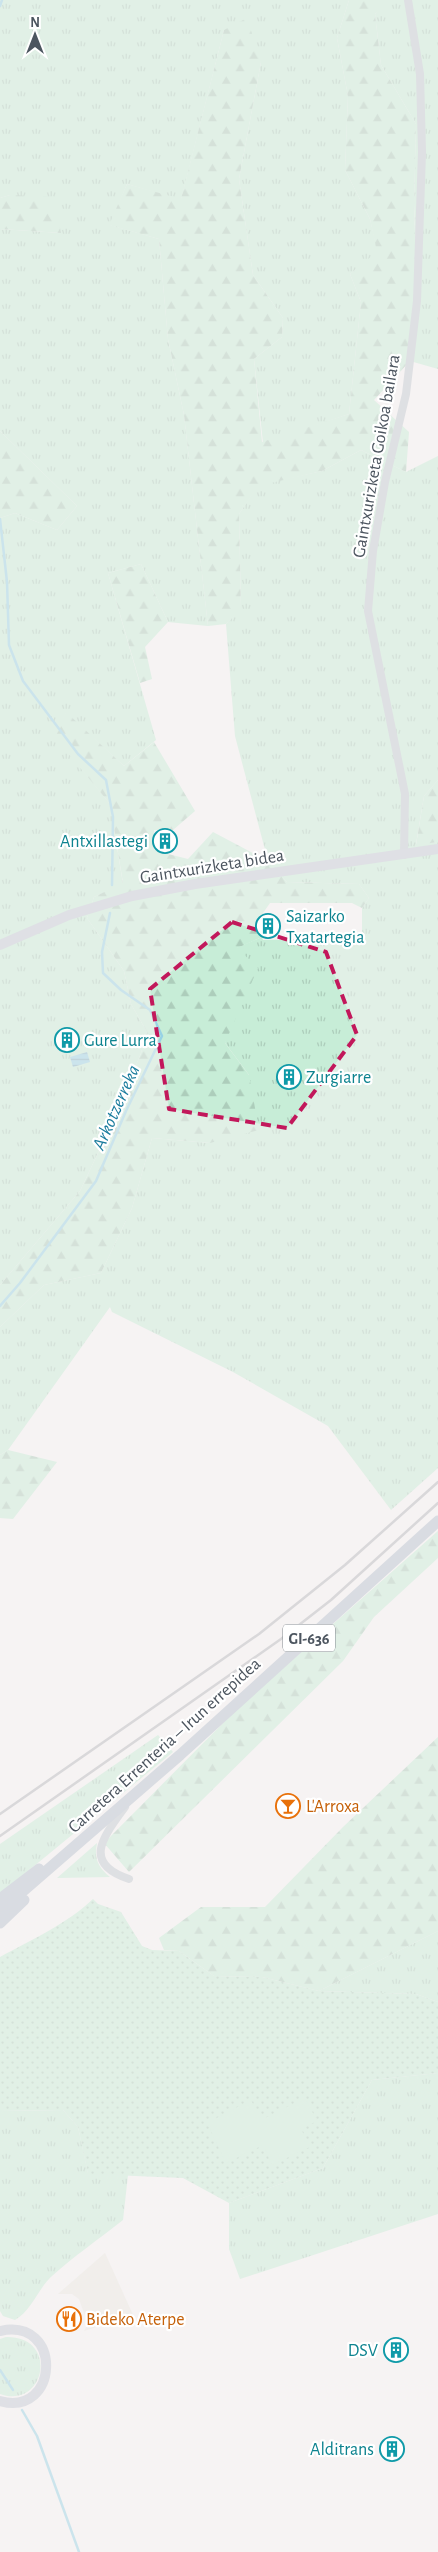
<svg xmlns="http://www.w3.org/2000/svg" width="438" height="2552" font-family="'Alegreya Sans',sans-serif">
<defs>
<pattern id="grass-tufts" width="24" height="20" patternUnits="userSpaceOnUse" patternTransform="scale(1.25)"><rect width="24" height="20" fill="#c7edd7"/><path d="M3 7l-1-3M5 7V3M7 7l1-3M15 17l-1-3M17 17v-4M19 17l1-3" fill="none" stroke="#adcdbb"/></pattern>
<pattern id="forest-firs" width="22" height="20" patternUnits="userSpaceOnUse" patternTransform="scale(1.25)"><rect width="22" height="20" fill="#c7edd7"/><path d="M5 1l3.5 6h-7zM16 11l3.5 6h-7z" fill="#adcdbb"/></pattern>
<pattern id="park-dots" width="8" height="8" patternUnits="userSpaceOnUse" patternTransform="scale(1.25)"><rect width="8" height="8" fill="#c7edd7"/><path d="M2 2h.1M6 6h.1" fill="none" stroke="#adcdbb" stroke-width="1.8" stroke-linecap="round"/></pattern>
<pattern id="water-rules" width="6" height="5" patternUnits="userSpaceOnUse" patternTransform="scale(1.25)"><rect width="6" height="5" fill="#98d2e5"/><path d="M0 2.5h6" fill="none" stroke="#7eadbd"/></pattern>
</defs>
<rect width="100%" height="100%" fill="#f5f3f3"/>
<path fill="#eae9e2" d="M105 2253 133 2315 84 2331 88 2324 79 2299 72 2294H58Z"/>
<path fill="url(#grass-tufts)" d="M0 0H349L337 38 348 96 345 170 370 219 378 253 350 274 361 302 349 414 263 443 254 359 282 337 283 318 253 275 239 179 261 62 224 30 181 200 127 184 110 225 159 239 168 339 184 415 208 626 168 622 141 564 108 573 156 740 124 766 66 713 55 736 110 804 123 884 94 897 87 918 124 971 131 1004 147 1032 141 1053 115 1117 80 1191 0 1285V518L15 513 57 530 77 506 0 431V229L61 233 10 195 0 198Z
M386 0H438V369L410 361 418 307 414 203 416 124 381 65 375 14Z
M361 450 406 472 438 456V780L424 796 416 844 438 842V1468L391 1510 328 1426 233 1372 112 1312 110 1307 8 1450 0 1455V1327L44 1285 101 1273 132 1208 152 1138 210 1143 249 1075 225 1043 236 948 262 937 263 940 362 938V908L369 898 359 884 287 882 268 861 235 736 226 624 241 608 239 514 258 485 322 471Z
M158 1735 173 1752 0 1894V1844Z
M97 1843C94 1859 98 1867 110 1877L57 1878Z
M438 1931V2002L416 1994 319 1991Z
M438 2073V2214L240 2279 229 2249V2203L323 2168 372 2080Z
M63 2110 78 2127 88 2173 128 2175 123 2220C99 2239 74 2256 52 2276 37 2290 32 2310 15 2320L3 2316 0 2311V2111Z
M6 2337C60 2336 45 2410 0 2394V2339Z"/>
<path fill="url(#forest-firs)" d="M349 0H388L375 14 381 65 416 124 414 208 418 307 410 361 374 400 409 432 406 472 361 450 322 471 258 486 239 514 241 609 226 624 208 626 184 415 168 339 159 239 109 225 127 184 181 199 224 30 247 18 261 62 239 179 253 275 283 318 282 337 254 359 262 442 349 414 361 302 350 274 377 252 370 219 345 170 348 96 337 38Z
M10 195 54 197 61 233 0 229V198Z
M0 431 77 506 57 530 15 513 0 518Z
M141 564 168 622 145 647 152 679 140 683 108 573Z
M66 712 124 766 154 742 195 811 173 830H154L156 851 188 859 213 832 268 861 287 882 359 884 369 898 362 908 352 903H270L263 913 262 937 237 948 258 968 225 1043 249 1075 259 1130 210 1143 152 1138 132 1208 101 1273 44 1285 0 1327V1285L80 1191 115 1117 141 1053 147 1032 131 1004 124 971 87 918 94 897 123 883 110 804 54 736Z
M438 780V842L416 845 424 796Z
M8 1450 57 1462 13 1519 0 1518V1455Z
M438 1531V1558L374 1617 343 1661 129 1872 104 1843 237 1709Z
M438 1737V1931L319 1991 262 1977 214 1976 179 1951 164 1950 159 1938 201 1907H265L343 1827Z"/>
<path fill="url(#park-dots)" d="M93 1899 98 1904 121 1912 142 1946 152 1950 179 1951 214 1976 262 1977 319 1991 416 1994 438 2002V2073L372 2080 323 2168 229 2203 183 2178 88 2174 78 2127 63 2110 0 2111V1957C31 1940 67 1924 93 1899Z"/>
<path fill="#c7edd7" d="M305 2098 317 2121 301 2129 310 2147 272 2165 263 2145 226 2163 207 2123 251 2100 261 2120Z"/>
<path fill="url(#water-rules)" d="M87 1052 90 1062 73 1067 70 1057Z"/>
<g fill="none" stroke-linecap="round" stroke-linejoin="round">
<path stroke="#98d2e5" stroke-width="2.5" d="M0 6 2 0
M0 519 7 582 9 645 23 681 78 754 106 780 113 817 112 885
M0 1306 20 1283 96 1181 126 1111 162 1036 150 1010 121 990 103 973 102 952 110 913
M0 2370 13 2390
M22 2410 37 2436 79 2552"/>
<path stroke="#c2c9d0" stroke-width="8" d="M404 855 405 794 368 611 373 551 385 482 406 394 417 301 422 152 420 74 408 0
M125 1807C104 1836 81 1863 129 1879"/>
<path stroke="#c3cad4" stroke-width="10" d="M0 945 69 915 132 896 195 884 438 849
M0 2331C64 2317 59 2418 0 2401"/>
<path stroke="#b6c1ce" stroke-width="11" d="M0 1899 39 1869
M0 1911 180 1755 438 1521
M0 1923 24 1900"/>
<path stroke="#b6b8bc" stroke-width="2.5" d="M0 1814 259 1634 345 1565 438 1482
M0 1836 281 1639 331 1600 438 1503"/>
</g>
<path d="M0 0H438V2552H0ZM232 922 326 952 357 1035 287 1128 169 1109 150 989Z" fill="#f5f3f3" fill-opacity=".55" fill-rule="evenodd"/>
<path fill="none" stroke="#c2185b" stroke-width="4" stroke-dasharray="10 6" stroke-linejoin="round" d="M232 922 326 952 357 1035 287 1128 169 1109 150 989Z"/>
<defs>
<symbol id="building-ring" viewBox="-11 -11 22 22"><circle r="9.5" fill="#fff" stroke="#0f9aa8" stroke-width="1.5"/><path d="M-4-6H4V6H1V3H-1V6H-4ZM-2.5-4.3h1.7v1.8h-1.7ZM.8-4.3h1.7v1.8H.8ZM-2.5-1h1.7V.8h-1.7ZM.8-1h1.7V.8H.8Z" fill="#0f9aa8"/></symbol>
<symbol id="bar-ring" viewBox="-11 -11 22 22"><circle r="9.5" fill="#fff" stroke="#e8710a" stroke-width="1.5"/><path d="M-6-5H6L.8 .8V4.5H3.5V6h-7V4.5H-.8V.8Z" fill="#e8710a"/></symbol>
<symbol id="restaurant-ring" viewBox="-11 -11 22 22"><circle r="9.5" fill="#fff" stroke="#e8710a" stroke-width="1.5"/><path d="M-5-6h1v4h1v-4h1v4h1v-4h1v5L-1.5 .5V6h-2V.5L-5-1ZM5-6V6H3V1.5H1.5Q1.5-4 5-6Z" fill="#e8710a"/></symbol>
</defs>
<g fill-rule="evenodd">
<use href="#building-ring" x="151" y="827" width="28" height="28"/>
<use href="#building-ring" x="254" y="912" width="28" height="28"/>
<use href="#building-ring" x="53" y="1026" width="28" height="28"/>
<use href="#building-ring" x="275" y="1063" width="28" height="28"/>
<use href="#bar-ring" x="274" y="1792" width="28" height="28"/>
<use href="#restaurant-ring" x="55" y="2305" width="28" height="28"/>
<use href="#building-ring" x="382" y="2336" width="28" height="28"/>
<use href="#building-ring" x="378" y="2435" width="28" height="28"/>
</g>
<g text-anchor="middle" stroke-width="4.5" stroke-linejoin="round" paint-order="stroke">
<rect fill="#fff" stroke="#82888f" stroke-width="1" x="283" y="1624.5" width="52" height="27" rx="4"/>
<g font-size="16" font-weight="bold" fill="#4c555f">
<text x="309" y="1644">GI-636</text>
</g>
<g font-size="18" fill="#4c555f" stroke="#fff">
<text transform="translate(376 456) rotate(-80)" y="6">Gaintxurizketa Goikoa bailara</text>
<text transform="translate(212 866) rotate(-9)" y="6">Gaintxurizketa bidea</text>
<text transform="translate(164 1745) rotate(-42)" y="6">Carretera Errenteria – Irun errepidea</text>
</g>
<g font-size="18" fill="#0d838f" stroke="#fff" text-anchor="end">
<text x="148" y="847">Antxillastegi</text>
<text x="286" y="922" text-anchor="start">Saizarko<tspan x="286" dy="21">Txatartegia</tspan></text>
<text x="84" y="1046" text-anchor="start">Gure Lurra</text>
<text x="306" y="1083" text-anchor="start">Zurgiarre</text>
<text x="378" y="2356">DSV</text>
<text x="374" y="2455">Alditrans</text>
</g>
<g font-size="18" fill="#c56008" stroke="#fff" text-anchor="start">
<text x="306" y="1812">L'Arroxa</text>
<text x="86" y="2325">Bideko Aterpe</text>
</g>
<g font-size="19" font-style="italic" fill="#1a7c9d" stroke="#fff">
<text transform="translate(115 1107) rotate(-66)" y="7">Arkotzerreka</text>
</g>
</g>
<g transform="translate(35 35)" stroke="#ffffff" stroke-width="4" paint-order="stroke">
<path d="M0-4L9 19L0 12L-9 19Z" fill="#4c555f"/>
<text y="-8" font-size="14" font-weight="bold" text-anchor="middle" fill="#4c555f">N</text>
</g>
</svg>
